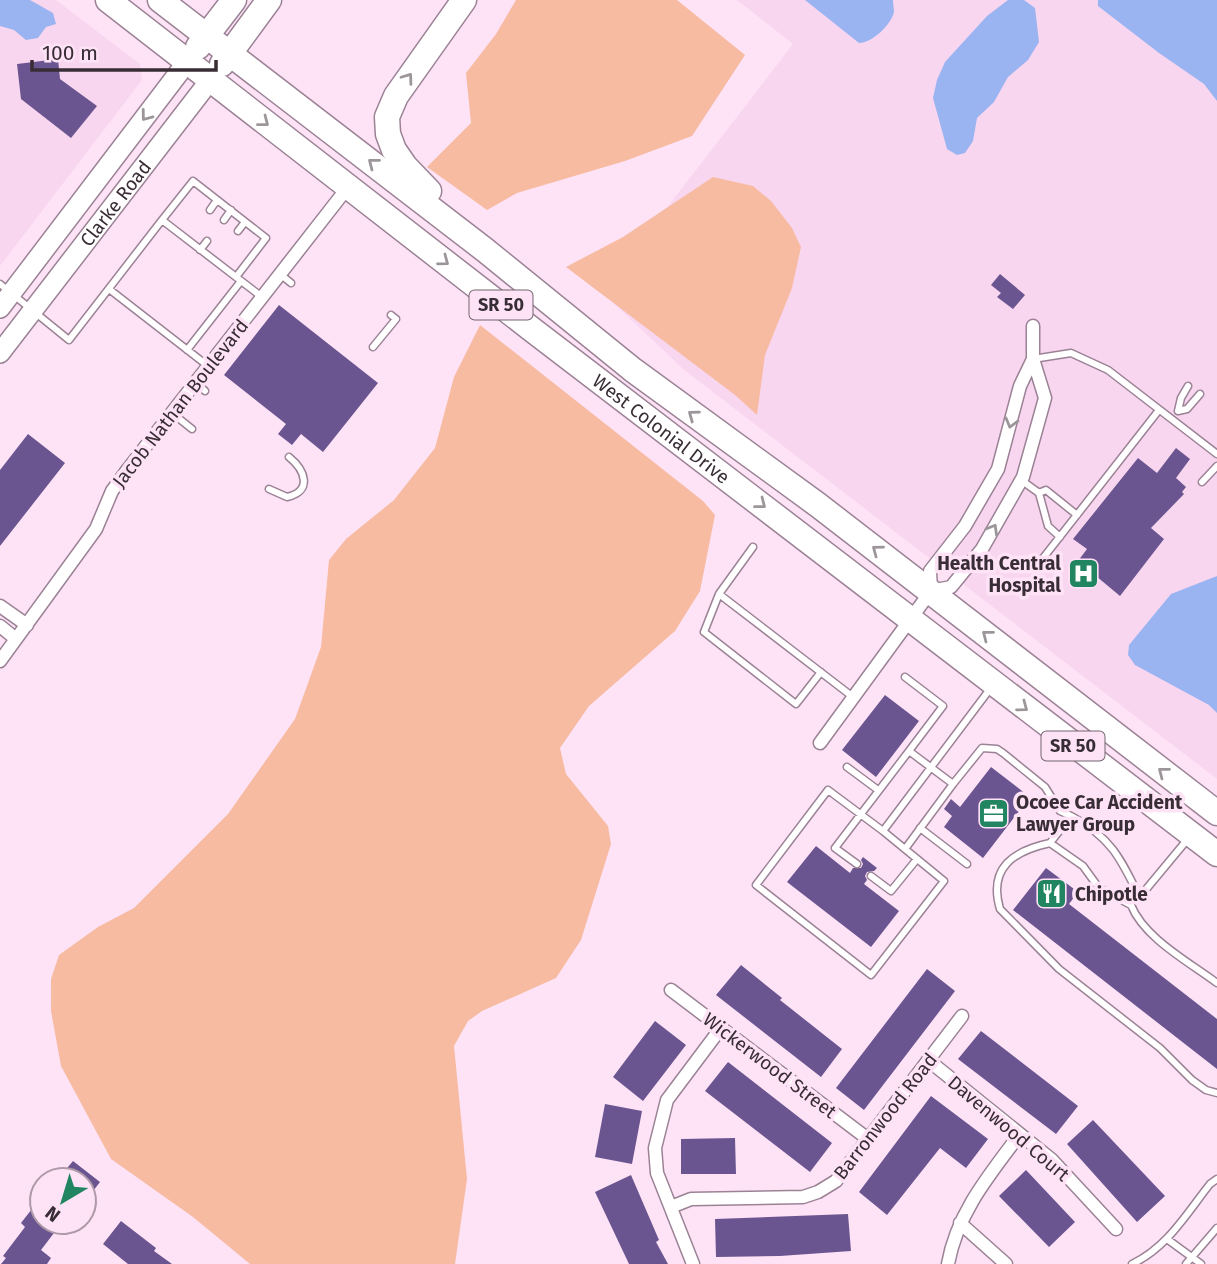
<svg xmlns="http://www.w3.org/2000/svg" width="1217" height="1264" font-family="'Fira Sans',sans-serif">
<rect width="100%" height="100%" fill="#fee3f7"/>
<path fill="#f8d6ef" d="M0 0H56L140 64 142 80 0 266Z
M737 0H1217V779L683 369 602 292 793 44Z"/>
<path fill="#f7bba2" d="M516 0H677L745 55 692 136 625 161 517 193 487 210 427 167 471 123 466 73 496 34Z
M713 177 753 186 771 201 792 228 801 247 792 288 765 355 757 415 735 395 566 267 623 237Z
M480 325 703 501 715 515 700 591 675 631 589 706 560 748 566 774 608 826 611 844 581 940 556 978 482 1011 468 1021 454 1046 467 1179 455 1264H250L193 1217 111 1159 61 1066 51 1011V979L59 955 98 927 134 908 228 814 295 719 321 647 329 560 346 539 394 500 435 448 454 377Z"/>
<path fill="#99b4f1" d="M0 0H30L53 13 56 24 46 27 38 38 26 40 14 30 0 26Z
M805 0H893C893 2 894 10 894 12 891 25 872 43 859 43Z
M1008 0H1024L1035 8 1039 42 1028 60 1008 77 994 102 977 118 973 141 965 153 957 155 947 149 933 98 937 80 945 62 987 16Z
M1098 0H1217V101L1204 84 1159 53 1098 6Z
M1217 576V713L1209 705 1135 665 1128 655 1129 645 1171 594Z"/>
<path fill="#6b5590" d="M58 59 60 79 97 106 71 138 21 99 17 64Z
M1000 274 1025 295 1013 309 997 297 1001 293 991 285Z
M279 305 378 383 323 452 301 434 292 445 278 434 286 424 224 375Z
M28 434 65 463 0 546V470Z
M1176 448 1190 459 1176 478 1186 487 1182 492 1184 494 1151 528 1164 539 1120 596 1078 561 1087 549 1073 539 1138 458 1157 473Z
M885 695 919 721 876 777 842 750Z
M991 767 1030 797 983 858 944 827 952 816 944 809 951 799 960 807Z
M816 846 850 873 853 868H861L863 864 861 860 863 857 877 868 874 871 867 872 865 876 867 880 864 884 899 911 871 947 787 882Z
M1046 868 1078 892 1069 904 1217 1019V1069L1013 910Z
M741 965 782 998 780 1000 842 1049 821 1077 716 995Z
M927 969 955 991 864 1110 836 1088Z
M655 1021 686 1045 643 1101 613 1077Z
M981 1031 1078 1106 1056 1134 958 1059Z
M728 1062 832 1143 810 1172 705 1091Z
M931 1096 988 1139 966 1168 940 1148 887 1215 859 1192Z
M605 1104 642 1111 632 1164 595 1157Z
M1093 1120 1165 1196 1137 1222 1067 1144Z
M735 1138 736 1174H681V1139Z
M73 1161 100 1182 84 1203V1180H57Z
M1026 1170 1075 1222 1049 1247 999 1196Z
M631 1175 659 1240 656 1242 668 1264H629L595 1192Z
M42 1196V1222H76L66 1235 57 1229 41 1250 51 1258 47 1264H1L6 1258 3 1256 25 1227 21 1223Z
M848 1214 851 1251 780 1256 716 1257 715 1219Z
M121 1221 156 1248 154 1251 172 1264H128L103 1244Z"/>
<g fill="none" stroke-linecap="round" stroke-linejoin="round">
<defs>
<path id="lane" d="M210 210 217 200
M162 220 193 181 266 238 236 277
M224 220 231 210
M238 231 245 222
M200 250 207 241
M280 274 291 283
M0 284 69 340 162 220 262 297
M109 289 208 366
M373 347 396 319 391 315
M187 350 241 281
M1033 359 1071 353 1108 370 1217 454
M196 382 205 391
M1188 386 1181 398 1178 411 1187 409 1200 394
M172 413 192 429
M1021 480 1039 493 1048 526 1060 537
M1202 482 1217 466
M269 489 287 497C313 491 305 470 289 457
M1039 493 1046 490 1077 515
M753 547 719 594 704 632 796 704 821 672
M1040 562 1159 410
M719 594 853 697
M905 677 943 706 909 751
M847 767 878 790
M920 828 967 864
M883 831 828 790 756 885 871 975 944 881 883 831 990 689
M1050 843C1013 851 988 868 1000 909L1059 969 1160 1048 1192 1080 1206 1090 1217 1093
M905 849 953 784
M857 864 835 848 909 751 953 784 982 748 997 749 1003 753 1045 787 1060 811 1071 816
M871 876 891 891 917 859
M1140 898C1121 859 1111 837 1071 816L1050 843 1083 866 1099 888 1131 905C1144 938 1189 962 1217 983
M1138 899 1187 840
M1167 1239 1201 1264
M1132 1264C1167 1248 1187 1213 1210 1184L1217 1179
M1186 1264 1217 1228"/>
<path id="street" d="M931 591 951 587 982 549 1023 477 1045 398 1033 359V326
M0 606 27 625
M0 626 16 639
M0 661 96 529 112 491 128 469 348 187
M820 743 931 591 930 571 965 526 998 469 1020 386 1033 359
M671 990 868 1139
M928 1060 1052 1160 1116 1229
M671 1207 691 1199 803 1197 818 1192 836 1181 962 1016
M960 1223 1006 1264
M693 1264 657 1173 655 1148 667 1100 721 1028
M948 1264C957 1213 990 1174 1020 1134"/>
<g id="secondary">
<path d="M0 308 187 62"/>
<path id="s1" d="M0 353 211 79"/>
</g>
<g id="highway">
<path id="s2" d="M108 0 530 328 1217 854"/>
<path d="M160 0 485 250 633 370 818 505 1217 813"/>
<path d="M198 47 234 0"/>
<path d="M222 64 269 0"/>
<path d="M429 191 405 166 394 150 388 134 387 117 396 96 464 0"/>
</g>
</defs>
<use href="#lane" stroke="#9b8295" stroke-width="9"/>
<use href="#street" stroke="#9b8295" stroke-width="15"/>
<use href="#secondary" stroke="#9b8295" stroke-width="22"/>
<use href="#highway" stroke="#9b8295" stroke-width="27"/>
<use href="#lane" stroke="#fff" stroke-width="6"/>
<use href="#street" stroke="#fff" stroke-width="12"/>
<use href="#secondary" stroke="#fff" stroke-width="19"/>
<use href="#highway" stroke="#fff" stroke-width="24"/>
</g>
<defs><path id="oneway-chevron" d="M-2-3.5L2.5 0L-2 3.5" fill="none" stroke-width="1.6" stroke-linecap="round" stroke-linejoin="round" transform="scale(1.75)"/></defs>
<g stroke="#9c969a">
<use href="#oneway-chevron" transform="translate(408 78) rotate(-54)"/>
<use href="#oneway-chevron" transform="translate(146 116) rotate(127)"/>
<use href="#oneway-chevron" transform="translate(264 122) rotate(38)"/>
<use href="#oneway-chevron" transform="translate(373 163) rotate(-142)"/>
<use href="#oneway-chevron" transform="translate(444 261) rotate(37)"/>
<use href="#oneway-chevron" transform="translate(693 415) rotate(-144)"/>
<use href="#oneway-chevron" transform="translate(1011 423) rotate(105)"/>
<use href="#oneway-chevron" transform="translate(761 504) rotate(38)"/>
<use href="#oneway-chevron" transform="translate(993 529) rotate(-60)"/>
<use href="#oneway-chevron" transform="translate(877 550) rotate(-143)"/>
<use href="#oneway-chevron" transform="translate(987 635) rotate(-142)"/>
<use href="#oneway-chevron" transform="translate(1023 707) rotate(37)"/>
<use href="#oneway-chevron" transform="translate(1163 772) rotate(-142)"/>
</g>
<defs>
<symbol id="hospital-square" viewBox="-11 -11 22 22"><rect x="-9" y="-9" width="18" height="18" rx="4" fill="#208560" stroke="#fee3f7"/><path d="M-5-5h3v3.5h4V-5h3V5h-3V1.5h-4V5h-3Z" fill="#fff"/></symbol>
<symbol id="office-square" viewBox="-11 -11 22 22"><rect x="-9" y="-9" width="18" height="18" rx="4" fill="#208560" stroke="#fee3f7"/><path d="M-6-3h4V-5.5h4V-3h4V5H-6ZM-1-4.5V-3h2v-1.5ZM-6 0V1H6V0Z" fill="#fff"/></symbol>
<symbol id="restaurant-square" viewBox="-11 -11 22 22"><rect x="-9" y="-9" width="18" height="18" rx="4" fill="#208560" stroke="#fee3f7"/><path d="M-5-6h1v4h1v-4h1v4h1v-4h1v5L-1.5 .5V6h-2V.5L-5-1ZM5-6V6H3V1.5H1.5Q1.5-4 5-6Z" fill="#fff"/></symbol>
</defs>
<g fill-rule="evenodd">
<use href="#hospital-square" x="1066" y="556" width="35" height="35"/>
<use href="#office-square" x="976" y="796" width="35" height="35"/>
<use href="#restaurant-square" x="1034" y="876" width="35" height="35"/>
</g>
<g text-anchor="middle" stroke-width="7" stroke-linejoin="round" paint-order="stroke">
<g fill="#fee3f7" stroke="#73646f" stroke-width="2">
<rect x="469.5" y="290.5" width="63" height="29" rx="5"/>
<rect x="1041.5" y="731.5" width="63" height="29" rx="5"/>
</g>
<g font-size="18" font-weight="bold" fill="#382d35">
<text x="501" y="311">SR 50</text>
<text x="1073" y="752">SR 50</text>
</g>
<g font-size="19" fill="#382d35" stroke="#fee3f7">
<text dy="7" stroke="none"><textPath href="#s1" startOffset="189">Clarke Road</textPath></text>
<text transform="translate(180 403) rotate(-52)" y="7">Jacob Nathan Boulevard</text>
<text dy="7" stroke="none"><textPath href="#s2" startOffset="700">West Colonial Drive</textPath></text>
<text transform="translate(770 1065) rotate(37)" y="7">Wickerwood Street</text>
<text transform="translate(885 1116) rotate(-52)" y="7">Barronwood Road</text>
<text transform="translate(1009 1128) rotate(40)" y="7">Davenwood Court</text>
</g>
<g font-size="19" font-weight="bold" fill="#382d35" stroke="#fee3f7" text-anchor="start">
<text x="1061" y="570" text-anchor="end">Health Central<tspan x="1061" dy="22">Hospital</tspan></text>
<text x="1016" y="809">Ocoee Car Accident<tspan x="1016" dy="22">Lawyer Group</tspan></text>
<text x="1075" y="901">Chipotle</text>
</g>
</g>
<g transform="translate(63 1201) rotate(218)"><circle r="33" fill="#fee3f7" stroke="#af9aa9" stroke-width="2"/>
<path d="M0-5L12 26L0 18L-12 26Z" fill="#208560"/>
<text y="-10" font-size="19" font-weight="bold" text-anchor="middle" fill="#382d35">N</text>
</g>
<path d="M32 60v10h184v-10" fill="none" stroke="#382d35" stroke-width="3.5"/>
<text x="42" y="60" font-size="21" fill="#382d35" stroke="#fee3f7" stroke-width="5" paint-order="stroke">100 m</text>
</svg>
